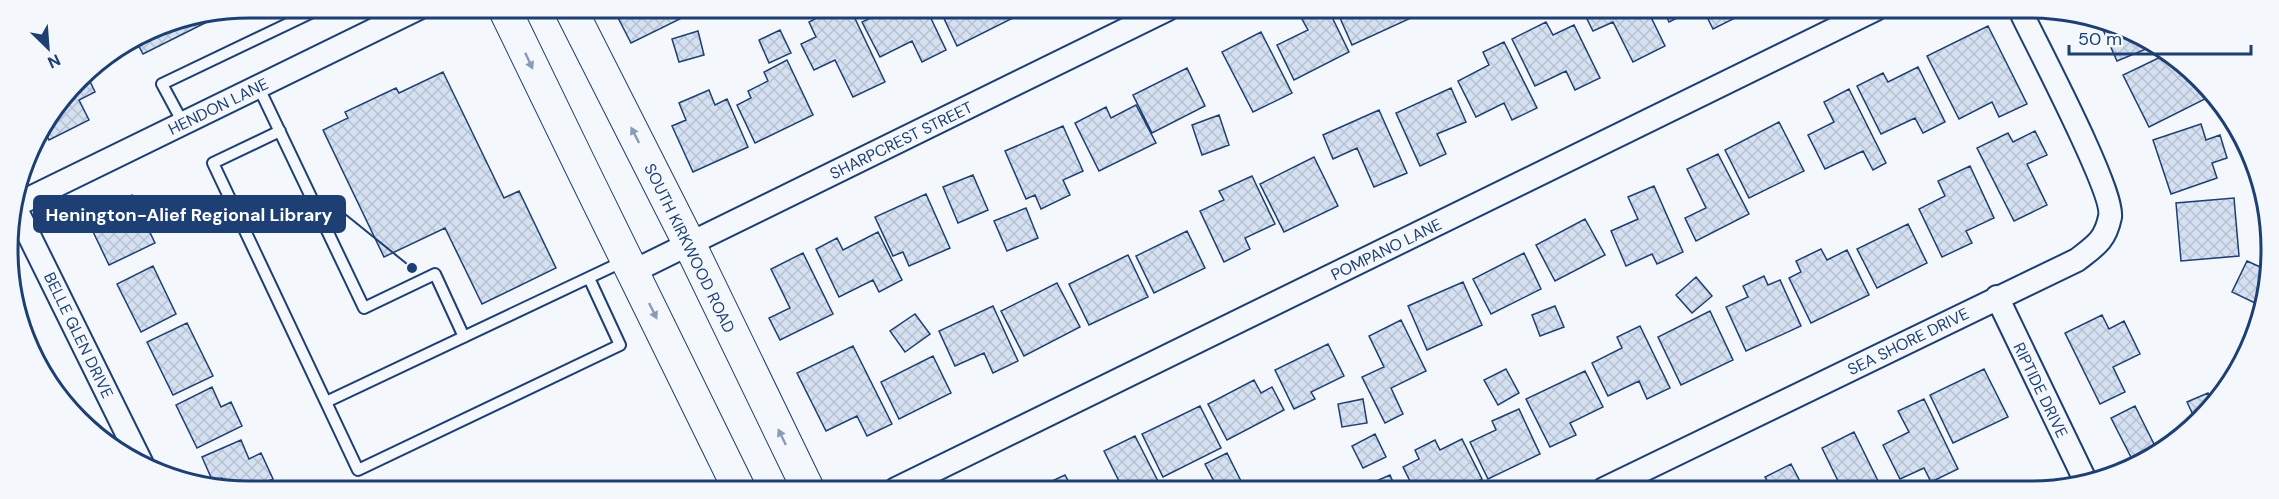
<svg xmlns="http://www.w3.org/2000/svg" width="2279" height="499" font-family="'DM Sans',sans-serif">
<defs>
<pattern id="building-cross-hatch" width="8" height="8" patternUnits="userSpaceOnUse" patternTransform="scale(1.5)"><rect width="8" height="8" fill="#d5e0f0"/><path d="M0 0l8 8M0 8l8-8" fill="none" stroke="#b6c1d1"/></pattern>
</defs>
<rect width="100%" height="100%" fill="#f4f7fb"/>
<path fill="url(#building-cross-hatch)" stroke="#1d3f73" stroke-width="1.5" d="M613 8H682L686 16 631 43Z
M693 8H711L697 15Z
M836 8H850L885 82 853 97 835 60 814 70 801 44 816 37 809 22Z
M878 8H926L946 50 922 62 912 41 880 57 862 22 881 13Z
M939 8H1008L1013 18 957 46Z
M1304 9H1328L1349 52 1294 80 1277 45 1308 30 1298 12Z
M1336 9H1406L1411 18 1352 45Z
M1422 9H1443L1426 18Z
M1582 9H1647L1665 46 1633 62 1613 22 1593 31Z
M1663 9H1695L1669 22Z
M1703 9H1733L1737 17 1713 29Z
M227 12 143 54 135 39 157 26Z
M1546 22 1553 35 1574 25 1600 78 1575 90 1566 71 1535 86 1512 39Z
M2100 23 2151 40 2156 45 2117 61Z
M1988 26 2027 104 1999 117 1992 102 1959 119 1927 56Z
M780 30 791 53 769 63 759 40Z
M698 31 704 55 679 62 672 39Z
M1261 32 1292 93 1253 112 1222 52Z
M1504 42 1537 108 1512 120 1504 103 1476 117 1458 81 1489 65 1483 52Z
M2167 54 2204 87 2209 97 2149 127 2123 75Z
M787 60 813 115 755 143 737 105 751 98 748 91 768 81 764 72Z
M1918 67 1945 122 1923 133 1915 118 1881 134 1857 86 1883 73 1888 82Z
M1187 68 1205 106 1152 133 1133 95Z
M443 72 504 198 519 191 556 268 482 304 445 228 384 257 323 130 348 118 345 112 396 88 399 93Z
M86 73 95 92 79 100 89 120 49 140 43 129Z
M1451 88 1466 122 1437 134 1446 154 1420 166 1396 113Z
M1849 89 1886 163 1873 170 1863 151 1825 169 1808 135 1834 122 1824 102Z
M709 90 715 105 727 99 748 147 693 172 672 126 686 120 679 103Z
M1136 105 1156 143 1099 171 1075 123 1106 107 1111 118Z
M1379 110 1407 173 1374 187 1357 148 1333 159 1323 135Z
M1219 115 1229 145 1202 155 1192 125Z
M1779 122 1804 171 1749 198 1725 150Z
M2201 124 2206 140 2220 135 2227 158 2212 163 2217 178 2171 194 2153 140Z
M1063 126 1083 171 1063 180 1070 195 1041 209 1035 195 1026 199 1005 151Z
M2035 131 2047 155 2027 164 2047 205 2014 221 1977 148 2008 133 2013 142Z
M1718 154 1749 214 1696 241 1685 218 1706 208 1687 169Z
M1314 157 1338 206 1284 232 1260 184Z
M1970 166 1994 218 1966 231 1972 243 1942 257 1919 209 1945 196 1938 181Z
M973 175 988 210 958 223 943 187Z
M1252 176 1275 224 1245 238 1250 249 1224 262 1200 211 1224 200 1219 191Z
M1654 186 1683 252 1657 264 1652 254 1626 266 1611 231 1638 219 1628 197Z
M926 194 950 248 909 266 903 252 893 256 875 217Z
M132 195 155 243 109 265 86 217Z
M2234 198 2239 256 2181 261 2176 203Z
M1026 208 1038 238 1007 251 994 221Z
M1585 219 1605 255 1555 281 1536 245Z
M1908 224 1927 263 1877 288 1857 249Z
M1187 231 1205 268 1154 293 1136 256Z
M878 232 902 280 879 292 873 280 839 297 816 249 837 238 843 250Z
M1821 249 1827 260 1847 250 1869 295 1811 323 1789 278 1801 272 1796 261Z
M803 253 833 314 780 340 769 318 790 308 771 269Z
M1524 253 1541 289 1491 314 1473 279Z
M1128 255 1148 297 1089 325 1069 284Z
M2247 261 2269 271 2255 303 2232 292Z
M153 266 176 314 141 332 117 284Z
M1764 276 1768 285 1780 280 1801 326 1746 351 1726 307 1748 297 1743 286Z
M1696 277 1712 296 1692 313 1676 295Z
M1463 282 1482 325 1427 350 1408 306Z
M1057 283 1080 327 1024 356 1001 311Z
M15 305 60 399 16 312Z
M993 306 1018 361 993 373 984 353 955 366 939 331Z
M1555 306 1564 327 1540 336 1532 315Z
M1710 311 1733 360 1681 385 1658 337Z
M915 314 930 334 905 352 890 331Z
M2102 315 2109 329 2124 321 2140 354 2113 367 2125 392 2100 404 2065 333Z
M1401 320 1426 371 1391 388 1403 414 1385 423 1362 377 1384 367 1369 336Z
M187 323 213 376 173 395 147 342Z
M1640 326 1670 388 1647 399 1639 381 1608 396 1592 363 1622 348 1617 337Z
M1328 344 1344 376 1311 392 1315 399 1294 409 1275 370Z
M853 346 892 424 867 436 857 416 826 431 797 373Z
M933 356 951 393 899 419 881 382Z
M1506 369 1519 393 1498 405 1484 380Z
M1984 369 2008 417 1953 443 1930 395Z
M1585 371 1603 407 1570 423 1576 435 1550 447 1526 399Z
M1254 380 1261 393 1272 387 1284 410 1227 440 1208 404Z
M212 387 221 407 231 402 242 426 197 448 176 405Z
M2208 393 2213 404 2200 421 2191 427 2188 420 2194 417 2187 402Z
M1363 399 1367 423 1342 427 1338 404Z
M1924 399 1958 469 1931 482 1924 468 1900 479 1883 445 1909 432 1898 411Z
M1200 406 1221 448 1163 477 1142 434Z
M2135 406 2154 444 2183 430 2185 432 2136 467 2111 418Z
M1519 409 1540 454 1488 479 1470 442 1496 430 1492 421Z
M1854 432 1882 489H1836L1841 487 1822 448Z
M1375 434 1386 457 1363 468 1352 446Z
M1135 436 1162 489H1123L1104 451Z
M1462 439 1482 479 1462 489H1414L1403 467 1419 459 1415 450 1435 440 1440 450Z
M241 440 249 459 261 453 273 479 262 484 265 489H228L222 478 213 482 202 457Z
M1227 453 1244 487 1238 489H1218L1205 464Z
M1791 464 1804 489H1772L1765 477Z
M1065 475 1073 489H1035Z
M1390 475 1396 489H1362L1367 487V485Z"/>
<g fill="none" stroke-linecap="round" stroke-linejoin="round">
<defs>
<path id="lane" d="M258 86 364 308 435 274 464 337
M183 123 162 84 321 8
M280 131 213 163 358 470 620 345 589 278
M326 402 624 261"/>
<path id="street" d="M16 205 419 8
M15 207 142 464
M634 271 1168 9
M1997 297 2086 482
M896 489 1876 9
M1604 489 2077 260C2095 246 2105 241 2110 217 2115 192 2035 42 2020 10"/>
<path id="secondary" d="M504 8C581 169 661 328 739 489
M570 8 689 243 808 489"/>
</defs>
<use href="#lane" stroke="#1d3f73" stroke-width="14"/>
<use href="#street" stroke="#1d3f73" stroke-width="26"/>
<use href="#secondary" stroke="#1d3f73" stroke-width="34"/>
<use href="#lane" stroke="#f4f7fb" stroke-width="10"/>
<use href="#street" stroke="#f4f7fb" stroke-width="22"/>
<use href="#secondary" stroke="#f4f7fb" stroke-width="32"/>
</g>
<defs><path id="oneway-solid" d="M-6-.8H1V-3.2L6.5 0L1 3.2V.8H-6Z" transform="scale(1.5)"/></defs>
<g fill="#889bb7">
<use href="#oneway-solid" transform="translate(529 61) rotate(65)"/>
<use href="#oneway-solid" transform="translate(635 135) rotate(-117)"/>
<use href="#oneway-solid" transform="translate(653 311) rotate(64)"/>
<use href="#oneway-solid" transform="translate(782 437) rotate(-116)"/>
</g>
<g text-anchor="middle" stroke-width="4.5" stroke-linejoin="round" paint-order="stroke">
<g font-size="16" fill="#1d3f73" stroke="#f4f7fb">
<text transform="translate(218 106) rotate(-26)" y="6">HENDON LANE</text>
<text transform="translate(901 140) rotate(-26)" y="6">SHARPCREST STREET</text>
<text transform="translate(690 248) rotate(64)" y="6">SOUTH KIRKWOOD ROAD</text>
<text transform="translate(1386 249) rotate(-26)" y="6">POMPANO LANE</text>
<text transform="translate(79 335) rotate(64)" y="6">BELLE GLEN DRIVE</text>
<text transform="translate(1908 341) rotate(-26)" y="6">SEA SHORE DRIVE</text>
<text transform="translate(2041 390) rotate(64)" y="6">RIPTIDE DRIVE</text>
</g>
</g>
<path d="M0 0H2279V499H0ZM249 18H2030A231 231 0 0 1 2261 249V250A231 231 0 0 1 2030 481H249A231 231 0 0 1 18 250V249A231 231 0 0 1 249 18Z" fill="#f4f7fb" fill-rule="evenodd"/>
<path fill="none" stroke="#1d3f73" stroke-width="3" d="M249 18H2030A231 231 0 0 1 2261 249V250A231 231 0 0 1 2030 481H249A231 231 0 0 1 18 250V249A231 231 0 0 1 249 18Z"/>
<path fill="none" stroke="#1d3f73" stroke-width="2" d="M412 268L345 214"/>
<circle fill="#1d3f73" stroke="#f4f7fb" stroke-width="2" cx="412" cy="268" r="6"/>
<rect fill="#1d3f73" stroke="#1d3f73" stroke-width="2" x="34" y="196" width="311" height="36" rx="6"/>
<g font-size="18" text-anchor="middle" font-weight="bold" fill="#fff">
<text x="189" y="221">Henington-Alief Regional Library</text>
</g>
<g transform="translate(48 48) rotate(155)" stroke="#f4f7fb" stroke-width="4.5" paint-order="stroke">
<path d="M0-4.5L10 22L0 15L-10 22Z" fill="#1d3f73"/>
<text y="-9" font-size="16" font-weight="bold" text-anchor="middle" fill="#1d3f73">N</text>
</g>
<path d="M2069 45v9h182v-9" fill="none" stroke="#1d3f73" stroke-width="3"/>
<text x="2078" y="45" font-size="18" fill="#1d3f73" stroke="#f4f7fb" stroke-width="4.5" paint-order="stroke">50 m</text>
</svg>
